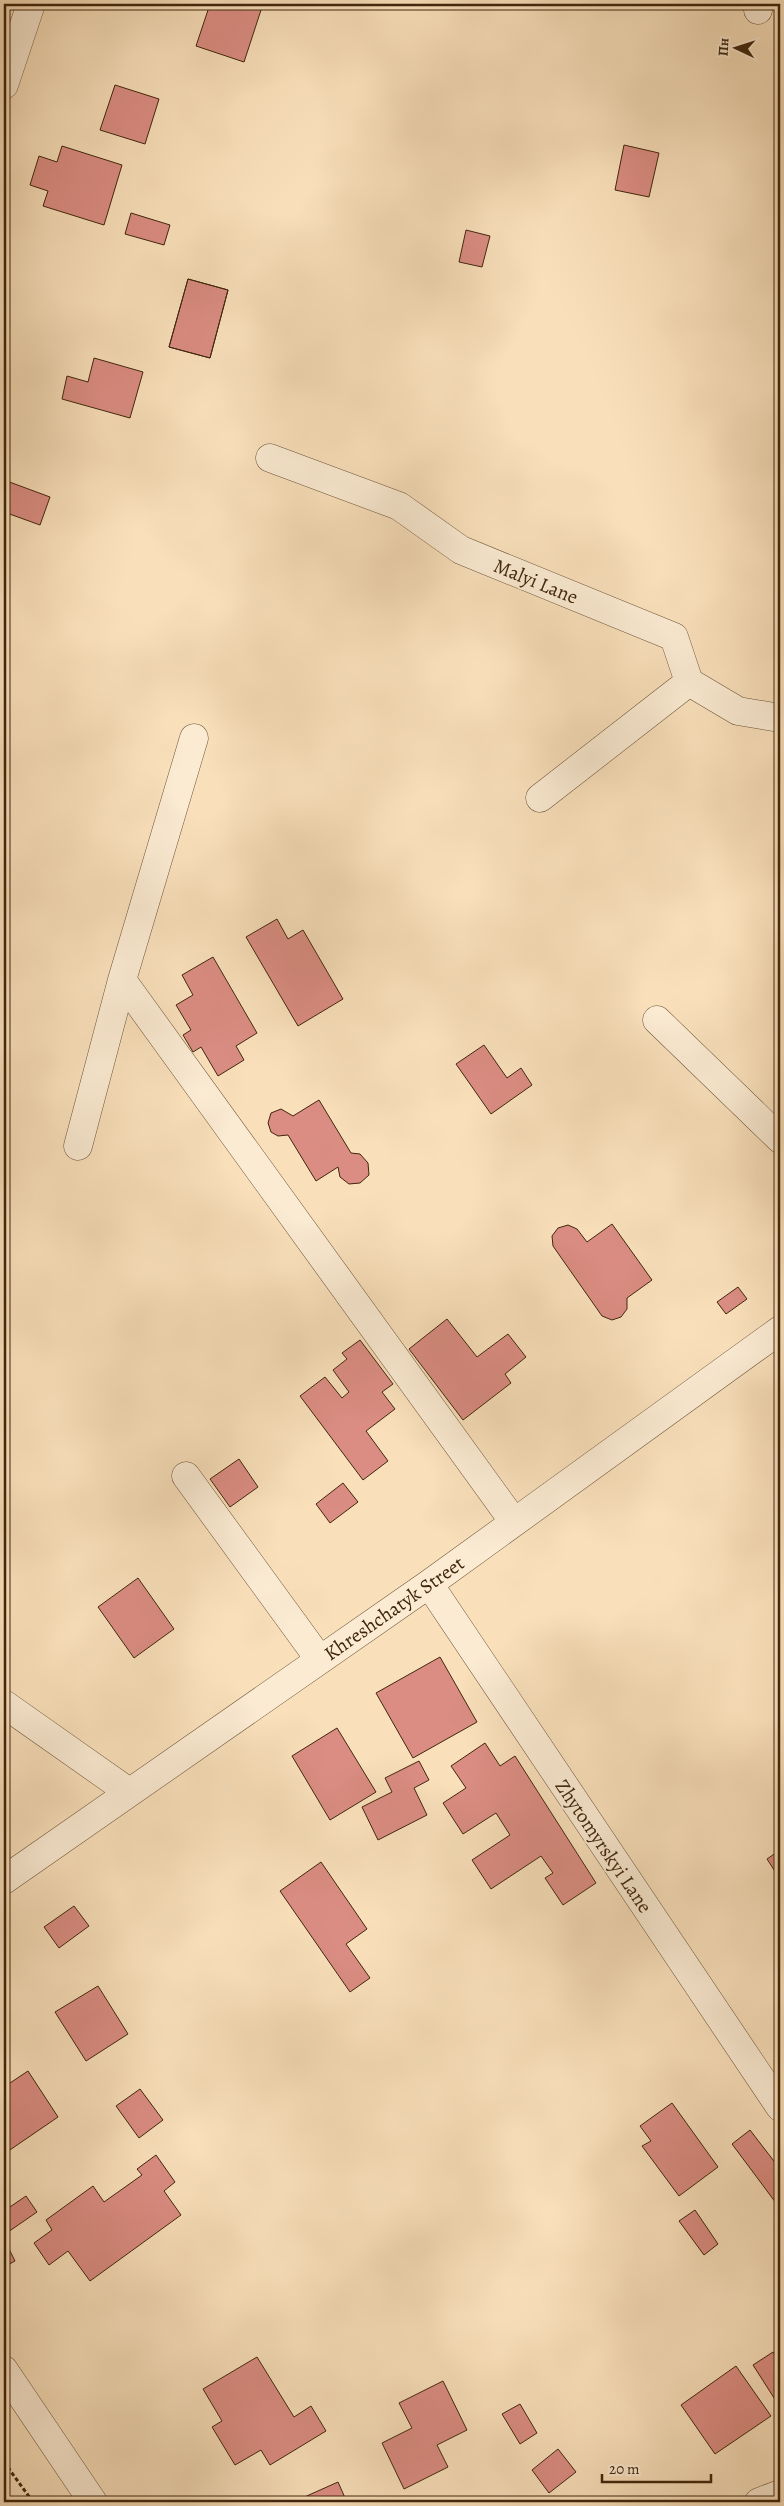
<svg xmlns="http://www.w3.org/2000/svg" width="784" height="2506" font-family="Alegreya,serif">
<rect width="100%" height="100%" fill="#f9e0bb"/>
<filter id="stains"><feTurbulence type="fractalNoise" baseFrequency=".004" numOctaves="4"/><feColorMatrix values="0 0 0 0 .2 0 0 0 0 .09 0 0 0 0 .02 0 0 0 .5 -.17"/></filter>
<radialGradient id="worn" r=".72"><stop offset=".6" stop-color="#630" stop-opacity="0"/><stop offset="1" stop-color="#630" stop-opacity=".3"/></radialGradient>
<path fill="#db8d83" stroke="#40260c" d="M210 4H254L262 7 244 62 196 46Z
M115 85 159 99 145 144 100 130Z
M624 145 659 153 649 197 615 190Z
M62 146 122 165 104 225 43 206 48 191 30 185 39 156 57 162Z
M131 213 170 225 164 245 125 234Z
M466 230 490 236 482 267 459 262Z
M188 279 228 290 210 358 169 347Z
M188 279 228 290 210 358 169 347Z
M94 358 143 372 130 418 62 399 67 376 88 382Z
M4 480 50 497 40 525 4 512Z
M277 919 288 939 303 930 343 999 298 1026 246 937Z
M213 957 257 1033 236 1046 244 1060 218 1076 201 1047 193 1052 183 1035 191 1030 176 1005 193 995 182 975Z
M484 1045 507 1078 521 1068 532 1085 491 1114 456 1064Z
M319 1100 351 1153 360 1154 368 1163 369 1175 360 1183 349 1184 340 1177 338 1167 316 1181 288 1135 278 1136 271 1132 268 1123 271 1113 281 1109 293 1116Z
M612 1224 652 1280 627 1298V1309L621 1317 612 1320 602 1316 553 1246 552 1236 558 1228 568 1225 577 1229 587 1242Z
M738 1287 747 1299 726 1314 717 1302Z
M447 1319 477 1357 508 1334 526 1357 505 1374 511 1383 463 1420 409 1349Z
M360 1340 393 1384 382 1392 395 1409 366 1431 388 1461 363 1480 300 1396 325 1377 342 1398 349 1392 333 1370 347 1359 342 1353Z
M239 1459 258 1487 230 1507 210 1479Z
M343 1483 358 1502 330 1523 316 1504Z
M138 1578 174 1629 134 1658 98 1607Z
M440 1657 477 1722 413 1758 376 1693Z
M337 1728 376 1792 330 1820 292 1756Z
M485 1743 500 1766 515 1756 596 1883 563 1905 545 1878 553 1873 541 1856 491 1889 472 1860 510 1835 496 1813 463 1834 443 1803 466 1788 451 1766Z
M419 1761 429 1780 414 1788 427 1815 378 1840 362 1807 392 1792 385 1778Z
M780 1850V1879L767 1859Z
M321 1862 367 1929 346 1944 370 1978 350 1992 280 1891Z
M74 1906 89 1926 59 1948 44 1927Z
M98 1986 128 2034 86 2061 55 2012Z
M28 2071 58 2117 4 2154V2087Z
M140 2089 163 2120 139 2138 116 2106Z
M672 2103 718 2167 679 2196 642 2146 651 2141 640 2126Z
M750 2130 780 2169V2199L776 2203 732 2144Z
M156 2155 175 2182 164 2191 181 2215 90 2281 68 2251 49 2265 34 2243 52 2230 46 2220 93 2186 104 2202 142 2175 137 2169Z
M26 2196 37 2212 8 2232 4 2227V2211Z
M695 2210 718 2244 704 2255 679 2221Z
M6 2243 15 2261 4 2267V2244Z
M773 2352 780 2364V2398L776 2401 753 2365Z
M257 2357 294 2417 311 2406 326 2431 270 2465 261 2450 235 2465 212 2427 222 2421 203 2389Z
M736 2366 771 2416 715 2454 681 2405Z
M443 2381 467 2430 437 2445 448 2467 404 2489 382 2443 412 2428 399 2403Z
M520 2404 537 2433 520 2444 502 2414Z
M558 2449 576 2472 549 2493 532 2470Z
M338 2482 346 2500 301 2502 300 2499Z"/>
<g fill="none" stroke-linecap="round" stroke-linejoin="round">
<defs>
<path id="minor" d="M758 10 759 4
M4 85 31 4
M270 458 399 506 461 550 674 637 689 682 738 711 780 718
M194 738 122 980 514 1522
M540 798 689 682
M657 1020 780 1139
M78 1146 122 980
M186 1476 320 1660
M429 1584 780 2107
M4 1704 129 1792
M4 1880 429 1584 780 1330
M4 2370 93 2502
M759 2502 780 2494"/>
</defs>
<use href="#minor" stroke="#6e5438" stroke-width="29"/>
<path stroke="#40260c" stroke-width="3" stroke-dasharray="4 2.5" stroke-linecap="butt" d="M4 2462 33 2502"/>
<use href="#minor" stroke="#fbebd3" stroke-width="28"/>
</g>
<g text-anchor="middle" stroke-width="4" stroke-linejoin="round" paint-order="stroke">
<g font-size="20" fill="#40260c" stroke="#fbebd3">
<text transform="translate(536 581) rotate(22)" y="7">Malyi Lane</text>
<text transform="translate(394 1608) rotate(-35)" y="7">Khreshchatyk Street</text>
<text transform="translate(604 1846) rotate(56)" y="7">Zhytomyrskyi Lane</text>
</g>
</g>
<rect width="784" height="2506" fill="none" stroke="#f9e0bb" stroke-width="20"/>
<rect x="5" y="5" width="774" height="2496" fill="none" stroke="#40260c" stroke-width="2.5"/>
<rect x="10" y="10" width="764" height="2486" fill="none" stroke="#40260c"/>
<g transform="translate(736 48) rotate(274)" stroke="#fbebd3" stroke-width="4" paint-order="stroke">
<path d="M0-4L9 19L0 12L-9 19Z" fill="#40260c"/>
<text y="-8" font-size="14" font-weight="bold" text-anchor="middle" fill="#40260c">Пн</text>
</g>
<path d="M602 2474v8h109v-8" fill="none" stroke="#40260c" stroke-width="2.5"/>
<text x="609" y="2474" font-size="15" fill="#40260c" stroke="#fbebd3" stroke-width="4" paint-order="stroke">20 m</text>
<rect width="100%" height="100%" filter="url(#stains)"/>
<rect width="100%" height="100%" fill="url(#worn)"/>
</svg>
